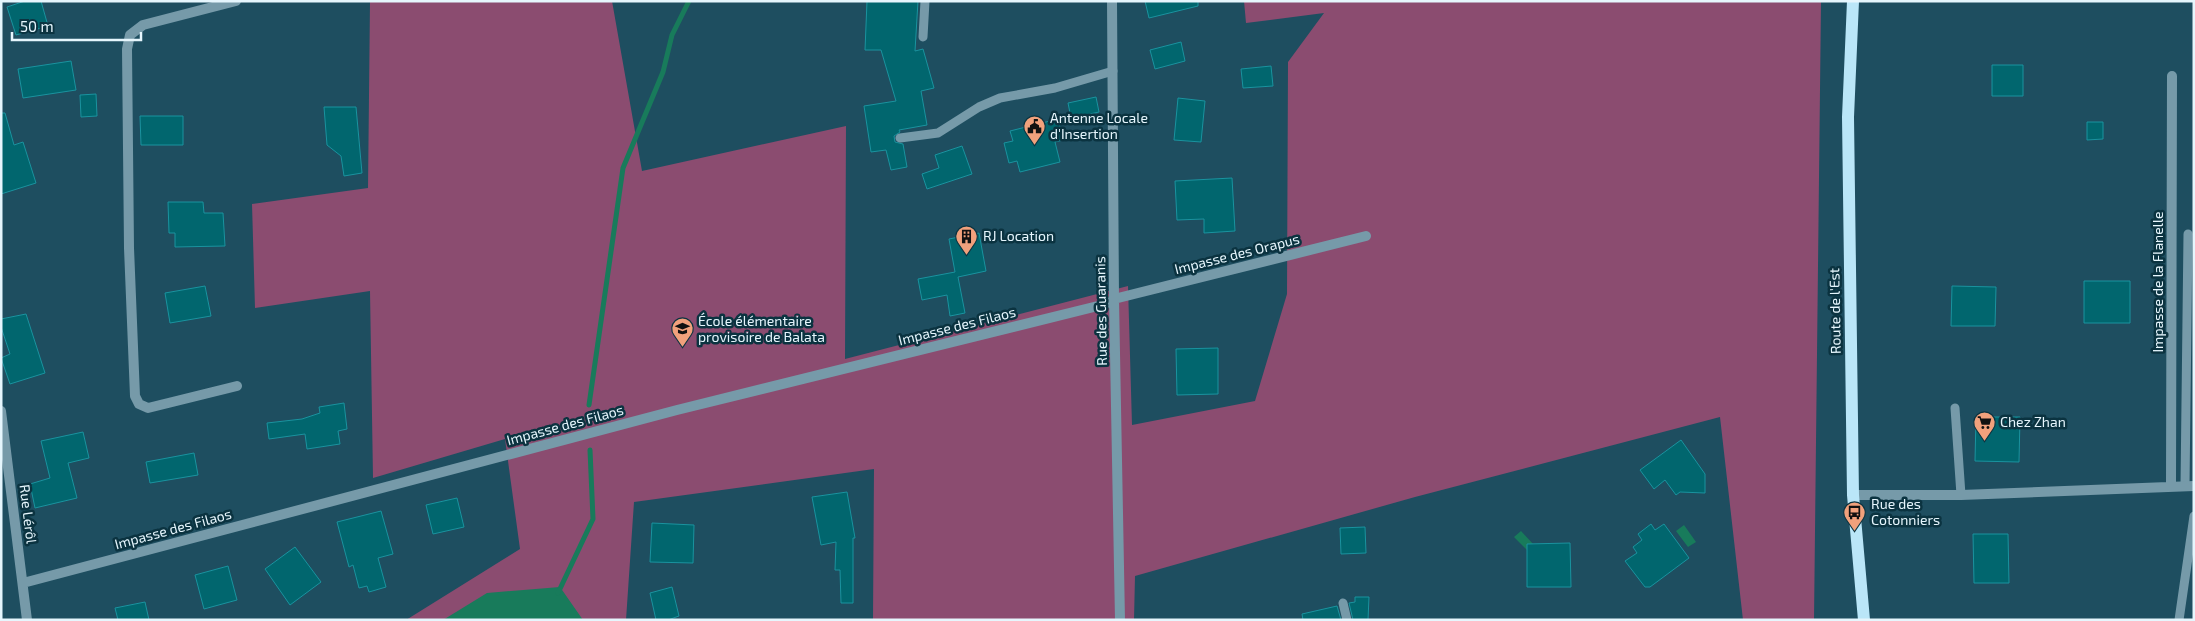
<svg xmlns="http://www.w3.org/2000/svg" width="2195" height="621" font-family="'Exo 2',sans-serif">
<rect width="100%" height="100%" fill="#1e4e60"/>
<path fill="#8b4c70" d="M370 1H612L642 171 846 126 845 359 1128 286 1132 425 1255 401 1287 294 1288 62 1324 13 1246 23 1244 1H1821L1814 620H1743L1720 417 1415 497 1135 576 1134 620H873L874 469 634 502 626 620H406L520 549 505 439 373 478 370 291 255 308 252 204 368 188Z"/>
<path fill="#187b5b" d="M1684 525 1696 542 1688 547 1676 531Z
M1521 531 1534 545 1528 551 1514 537Z
M560 587 583 620H443L487 593Z"/>
<g fill="none" stroke-linecap="round" stroke-linejoin="round">
<path stroke="#187b5b" stroke-width="5" d="M589 405 623 168 663 72 672 35 689 1
M558 593 593 519 590 450"/>
</g>
<path fill="#01666e" stroke="#1a939f" d="M25 1H41L48 26 16 35 7 7Z
M867 1H918L915 51 923 49 934 88 921 91 927 125 899 130 900 132 894 136 895 142 903 144 907 167 891 170 886 150 871 152 864 106 896 101 881 50H865Z
M1145 1H1198V6L1149 18Z
M1181 42 1185 61 1155 69 1150 50Z
M71 61 76 90 23 98 18 69Z
M1992 65H2023V96H1992Z
M1271 66 1273 86 1243 88 1241 69Z
M96 94 97 116 81 117 80 95Z
M1096 97 1099 112 1071 118 1068 103Z
M1178 98 1205 101 1201 142 1174 140Z
M324 107H356L362 173 344 176 341 156 327 145Z
M1 113H5L14 145 23 142 36 183 1 194Z
M140 116H183V145H141Z
M1058 119 1063 140 1055 142 1060 162 1020 172 1017 161 1009 163 1004 143 1013 141 1010 131Z
M2087 122H2103V139L2087 140Z
M962 146 972 174 927 189 922 174 939 168 935 155Z
M1232 178 1235 231 1204 233V219L1177 220 1175 181Z
M168 202H203L204 213H223L225 246 175 247V233H169Z
M979 233 986 271 958 277 965 313 950 316 947 295 922 300 918 279 955 272 949 239Z
M2084 281H2130V323H2084Z
M205 286 211 316 170 323 165 293Z
M1952 286 1996 287 1995 326H1951Z
M26 314 45 373 10 384 1 358 10 354 1 327V319Z
M1218 348V394L1177 395 1176 349Z
M344 403 347 429 338 431 340 444 307 449 305 434 269 439 267 423 302 419 320 413 319 407Z
M1976 417H2020L2019 462 1975 461Z
M83 432 89 458 68 463 77 498 35 508 30 484 50 478 41 441Z
M1681 440 1705 474V493L1680 492 1676 495 1665 480 1654 489 1640 470Z
M194 453 198 475 150 483 146 462Z
M847 492 855 538H853V603H841L840 570H835L836 542 821 545 812 497Z
M457 498 464 527 433 534 426 505Z
M381 511 393 554 378 558 386 587 369 592 367 586 359 588 353 565 349 567 337 522Z
M652 523 694 525 693 563 650 562Z
M1651 524 1655 530 1664 524 1689 558 1650 587H1645L1625 561 1637 553 1633 547 1642 540 1638 534Z
M1365 527 1366 553 1341 554 1340 528Z
M1973 534H2008L2009 583H1974Z
M1570 543 1571 587H1527V544Z
M295 547 321 582 290 605 265 569Z
M228 566 237 600 204 609 195 575Z
M672 587 679 616 668 620H656L650 593Z
M1355 597H1369L1368 620H1353L1349 603 1355 602Z
M145 602 149 620H118L115 608Z
M1337 606 1341 620H1303L1302 614Z"/>
<g fill="none" stroke-linecap="round" stroke-linejoin="round">
<path stroke="#769aa9" stroke-width="9" d="M923 37 925 1
M900 138 938 133 979 107 1000 98 1055 88 1113 71
M1955 408 1961 495
M2185 486 2188 234
M1343 603 1347 620
M2179 620 2194 516"/>
<path stroke="#769aa9" stroke-width="10" d="M236 1 143 25 130 35 127 49 129 248 135 396 139 404 148 408 237 386
M1112 1 1114 299 1120 620
M1 411 27 620
M2171 487 2172 76
M1853 495H1961L2194 486
M23 583 677 410 1106 304 1114 299 1366 236"/>
<path stroke="#bae6f8" stroke-width="12" d="M1853 1 1848 117 1853 495 1864 620"/>
</g>
<defs>
<symbol id="civic-pin" viewBox="-11 -11 22 30"><path d="M0 17L-7.5 6A9.5 9.5 0 1 1 7.5 6Z" fill="#f1a17c" stroke="#0b3340"/><path d="M-.6-6.5H3V-4.5H.6V-3L4-1V1h2V6H-6V1h2V-1L-.6-3ZM-1.2 2.5V6h2.4V2.5Z" fill="#111"/></symbol>
<symbol id="building-pin" viewBox="-11 -11 22 30"><path d="M0 17L-7.5 6A9.5 9.5 0 1 1 7.5 6Z" fill="#f1a17c" stroke="#0b3340"/><path d="M-4-6H4V6H1V3H-1V6H-4ZM-2.5-4.3h1.7v1.8h-1.7ZM.8-4.3h1.7v1.8H.8ZM-2.5-1h1.7V.8h-1.7ZM.8-1h1.7V.8H.8Z" fill="#111"/></symbol>
<symbol id="school-pin" viewBox="-11 -11 22 30"><path d="M0 17L-7.5 6A9.5 9.5 0 1 1 7.5 6Z" fill="#f1a17c" stroke="#0b3340"/><path d="M0-5L7-2L0 1L-7-2ZM-4 1L0 2.5L4 1V4Q0 6-4 4Z" fill="#111"/></symbol>
<symbol id="supermarket-pin" viewBox="-11 -11 22 30"><path d="M0 17L-7.5 6A9.5 9.5 0 1 1 7.5 6Z" fill="#f1a17c" stroke="#0b3340"/><path d="M-6-5.5h2.5l.6 2H6L4.5 2H-2.5L-4.4-4H-6ZM-1.5 3.2a1.3 1.3 0 1 0 .1 0ZM3 3.2a1.3 1.3 0 1 0 .1 0Z" fill="#111"/></symbol>
<symbol id="bus-pin" viewBox="-11 -11 22 30"><path d="M0 17L-7.5 6A9.5 9.5 0 1 1 7.5 6Z" fill="#f1a17c" stroke="#0b3340"/><path d="M-5-6H5V4H4V6H2V4H-2V6H-4V4H-5ZM-3.5-4V0h7V-4ZM-3.5 1.2v1.5H-2V1.2ZM2 1.2v1.5H3.5V1.2Z" fill="#111"/></symbol>
</defs>
<g fill-rule="evenodd">
<use href="#civic-pin" x="1022" y="114" width="25" height="34"/>
<use href="#building-pin" x="954" y="224" width="25" height="34"/>
<use href="#school-pin" x="670" y="316" width="25" height="34"/>
<use href="#supermarket-pin" x="1972" y="410" width="25" height="34"/>
<use href="#bus-pin" x="1842" y="500" width="25" height="34"/>
</g>
<g text-anchor="middle" stroke-width="5" stroke-linejoin="round" paint-order="stroke">
<g font-size="14" fill="#e6f6fd" stroke="#0b3340" text-anchor="start">
<text x="1050" y="123">Antenne Locale<tspan x="1050" dy="16">d'Insertion</tspan></text>
<text x="983" y="241">RJ Location</text>
<text x="698" y="326">École élémentaire<tspan x="698" dy="16">provisoire de Balata</tspan></text>
<text x="2000" y="427">Chez Zhan</text>
<text x="1871" y="509">Rue des<tspan x="1871" dy="16">Cotonniers</tspan></text>
</g>
<g font-size="14" fill="#e6f6fd" stroke="#0b3340">
<text transform="translate(1237 254) rotate(-14)" y="5">Impasse des Orapus</text>
<text transform="translate(2158 282) rotate(-90)" y="5">Impasse de la Flanelle</text>
<text transform="translate(1101 311) rotate(-91)" y="5">Rue des Guaranis</text>
<text transform="translate(1835 311) rotate(-91)" y="5">Route de l'Est</text>
<text transform="translate(957 326) rotate(-14)" y="5">Impasse des Filaos</text>
<text transform="translate(565 425) rotate(-15)" y="5">Impasse des Filaos</text>
<text transform="translate(28 514) rotate(83)" y="5">Rue Lérôl</text>
<text transform="translate(173 529) rotate(-15)" y="5">Impasse des Filaos</text>
</g>
</g>
<rect width="2195" height="621" fill="none" stroke="#e6f6fd" stroke-width="5"/>
<path d="M12 32v8h129v-8" fill="none" stroke="#e6f6fd" stroke-width="2.5"/>
<text x="20" y="32" font-size="15" fill="#e6f6fd" stroke="#0b3340" stroke-width="4" paint-order="stroke">50 m</text>
</svg>
